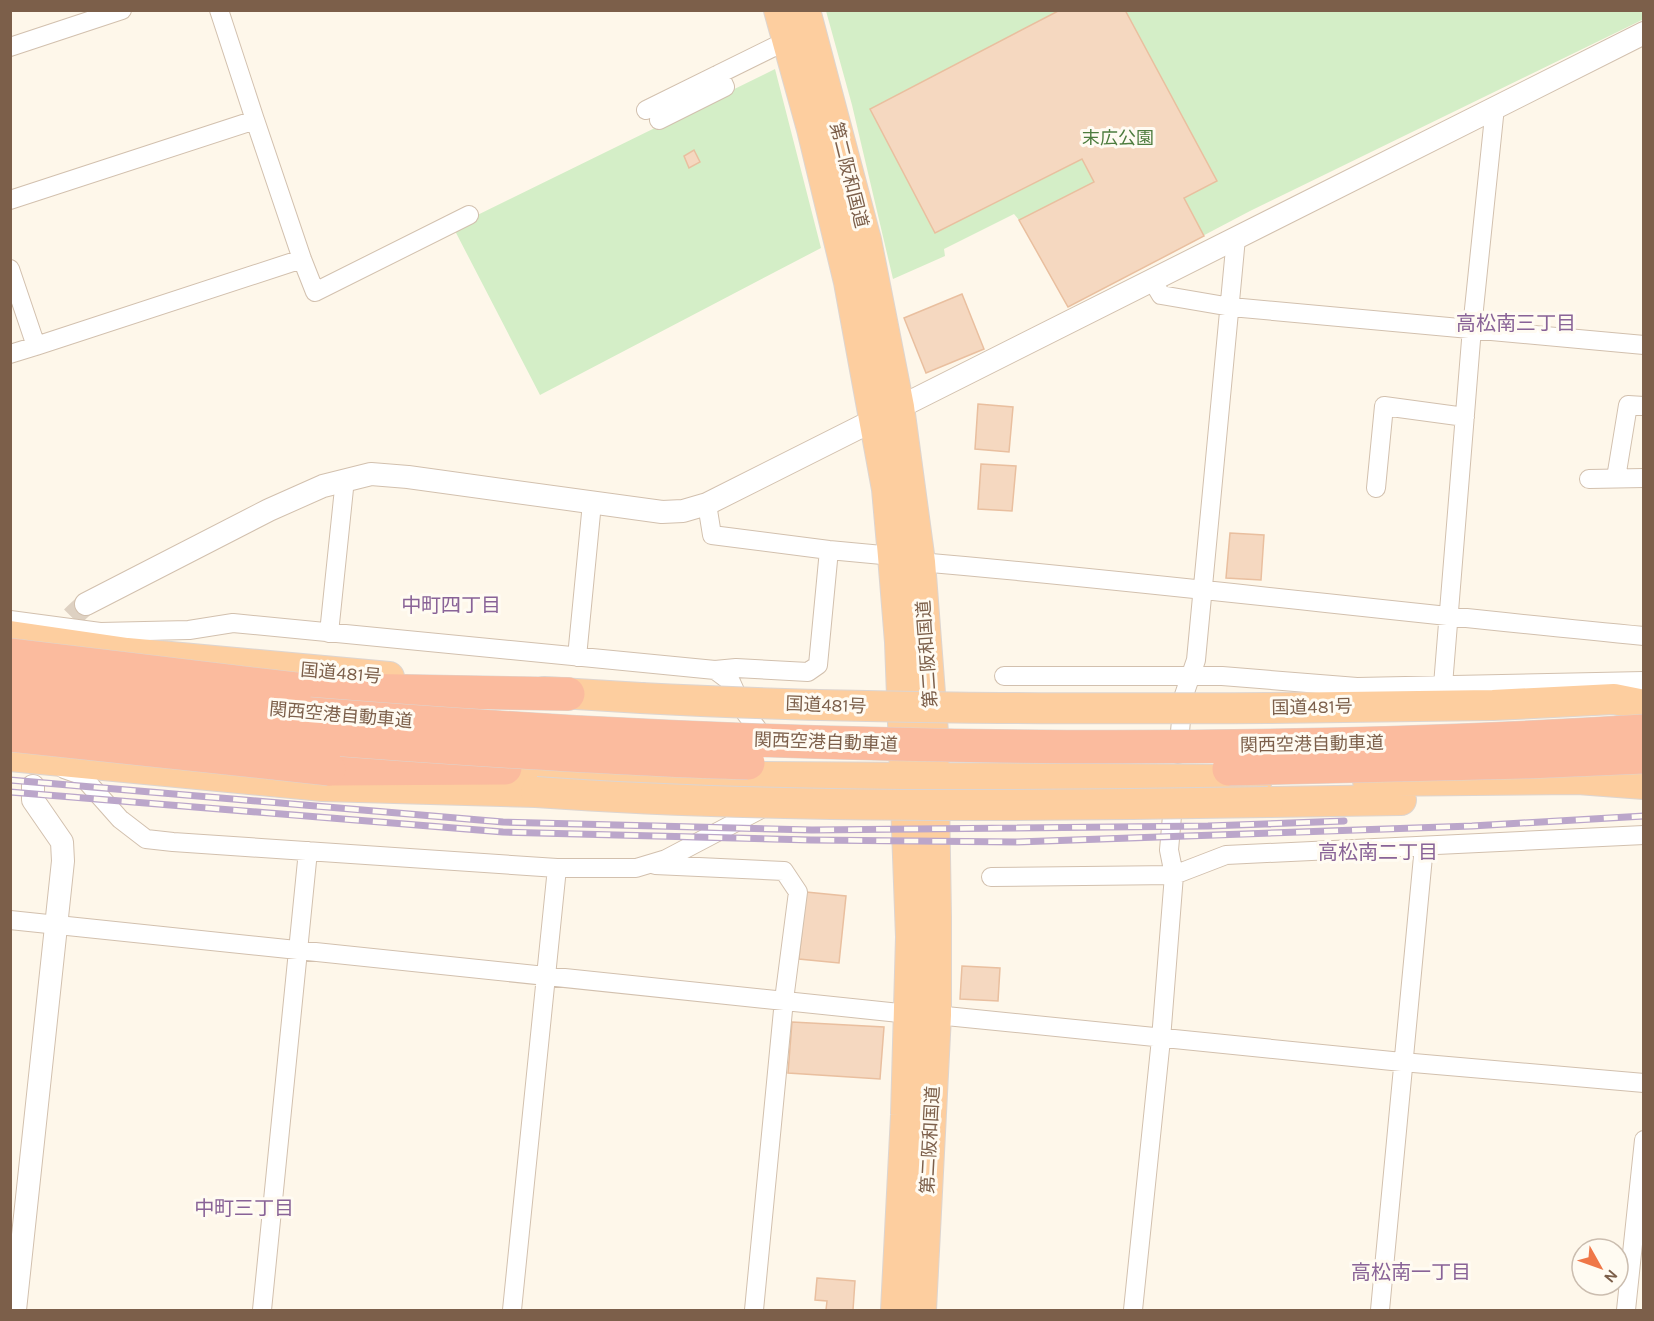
<svg xmlns="http://www.w3.org/2000/svg" width="1654" height="1321" font-family="Karla,'Noto Sans JP',sans-serif">
<rect width="100%" height="100%" fill="#fef7ea"/>
<path fill="#d4eec7" d="M1643 10 1644 19 1250 211 1068 307 1019 220 1014 214 944 249 945 256 893 279 852 105 826 11Z
M775 69 821 248 540 395 453 227Z"/>
<path fill="#f5d8c0" stroke="#e9bf9f" stroke-width="1.5" d="M1060 10H1125L1217 181 1184 198 1204 236 1068 307 1019 220 1094 182 1082 159 935 233 870 109Z
M694 150 700 162 689 168 684 156Z
M962 294 984 349 926 373 904 318Z
M978 404 1013 407 1009 452 975 449Z
M981 464 1016 466 1012 511 978 509Z
M1230 533 1264 535 1261 580 1226 578Z
M806 892 846 896 839 963 799 959Z
M962 966 1000 968 998 1001 960 999Z
M792 1022 884 1027 880 1079 788 1073Z
M817 1278 855 1281 853 1310H826L827 1301 815 1300Z"/>
<g fill="none" stroke-linecap="round" stroke-linejoin="round">
<path stroke="#ded1c2" stroke-width="22" stroke-dasharray="22 11" stroke-linecap="butt" d="M55 645C58 628 74 615 86 604"/>
<defs>
<path id="minor" d="M219 10 255 120
M10 47 122 10
M646 110 788 40
M659 120 725 87 719 74
M10 200 255 120 302 259 315 292 469 215
M10 269 36 346 10 354
M1152 280 1161 295 1231 307 1644 345
M36 346 302 259
M1616 478 1628 405 1644 406
M1589 479 1644 478
M1376 488 1384 406 1465 417
M707 504 712 535 829 550 893 556
M920 562C1162 583 1402 613 1644 636
M10 620 100 632 189 630 233 623 715 670 731 682 744 711 759 731
M329 633 345 479
M577 657 592 503
M715 670 736 668 808 672 818 665 829 550
M1004 676H1222L1357 687 1644 681
M1443 685 1472 328 1495 107
M1178 754 1183 698 1196 660 1236 238
M64 769 81 775 120 819 146 839 173 842 557 868H636L666 859 765 807
M655 865 784 871 798 892 784 1000 754 1310
M991 877 1174 875 1226 855 1644 835
M10 920 909 1014
M936 1015 1402 1062 1644 1083
M262 1310 308 851
M512 1310 557 868
M1133 1310 1161 1039 1174 875 1169 850 1174 793
M1380 1310 1424 846
M1626 1310 1644 1140"/>
<path id="tertiary" d="M86 604 269 510 323 486 371 474 408 477 662 512 683 511 707 504 1644 33
M15 1310 63 861 62 842 33 800V786"/>
<path id="trunk" d="M779 10 812 129 849 282 887 489 893 556 900 642 911 937 906 1115 896 1310
M805 10 866 240 899 407 920 562 933 733 936 917V1015L921 1310
M10 636 127 653 389 677
M544 692 641 698
M1267 708 1493 705 1614 699 1644 705
M10 756 323 786 536 792
M480 766 617 776 1257 780
M1368 781 1578 779 1644 784
M1268 802 1401 800"/>
<path id="motorway" d="M296 689 568 694
M329 769 505 768"/>
</defs>
<use href="#minor" stroke="#d2c0ae" stroke-width="20"/>
<use href="#tertiary" stroke="#d2c0ae" stroke-width="24"/>
<use href="#trunk" stroke="#ddd5d0" stroke-width="32"/>
<use href="#motorway" stroke="#ddd5d0" stroke-width="34"/>
<use href="#minor" stroke="#fff" stroke-width="18"/>
<use href="#tertiary" stroke="#fff" stroke-width="22"/>
<use href="#trunk" stroke="#fdce9f" stroke-width="30"/>
<use href="#motorway" stroke="#fbbb9e" stroke-width="33"/>
<defs>
<path id="rail" d="M10 780 503 822 812 830 1208 826 1344 821
M10 792 503 832 811 840 1017 842 1472 826 1644 816"/>
</defs>
<use href="#rail" stroke="#bba6ca" stroke-width="7"/>
<use href="#rail" stroke="#fffbf2" stroke-width="4.5" stroke-dasharray="14" stroke-linecap="butt"/>
<defs>
<path id="trunk-bridge" d="M641 698C849 709 1058 709 1267 708
M536 792C780 809 1024 806 1268 802"/>
<path id="motorway-bridge" d="M10 655 296 689
M10 684C198 707 387 721 576 732 931 751 1288 753 1644 731
M10 708C164 726 317 739 472 749 564 755 656 761 748 763
M10 735 329 769
M1229 769 1528 762 1644 757"/>
</defs>
<use href="#trunk-bridge" stroke="#ddd5d0" stroke-width="32" stroke-linecap="butt"/>
<use href="#motorway-bridge" stroke="#ddd5d0" stroke-width="34" stroke-linecap="butt"/>
<use href="#trunk-bridge" stroke="#fdce9f" stroke-width="30"/>
<use href="#motorway-bridge" stroke="#fbbb9e" stroke-width="33"/>
</g>
<g text-anchor="middle" stroke-width="6" stroke-linejoin="round" paint-order="stroke">
<g font-size="18" fill="#4d7c3e" stroke="#fffbf2">
<text x="1118" y="144">末広公園</text>
</g>
<g font-size="18" fill="#7c5f4a" stroke="#fffbf2">
<text transform="translate(849 175) rotate(76)" y="6">第二阪和国道</text>
<text transform="translate(927 654) rotate(-94)" y="6">第二阪和国道</text>
<text transform="translate(341 673) rotate(5)" y="6">国道481号</text>
<text transform="translate(826 705) rotate(2)" y="6">国道481号</text>
<text transform="translate(1312 707) rotate(-1)" y="6">国道481号</text>
<text transform="translate(341 715) rotate(5)" y="6">関西空港自動車道</text>
<text transform="translate(826 742) rotate(2)" y="6">関西空港自動車道</text>
<text transform="translate(1312 744) rotate(-1)" y="6">関西空港自動車道</text>
<text transform="translate(930 1140) rotate(-87)" y="6">第二阪和国道</text>
</g>
<g font-size="20" fill="#896397" stroke="#fffbf2">
<text x="1516" y="330">高松南三丁目</text>
<text x="451" y="612">中町四丁目</text>
<text x="1378" y="859">高松南二丁目</text>
<text x="244" y="1215">中町三丁目</text>
<text x="1411" y="1279">高松南一丁目</text>
</g>
</g>
<rect width="1654" height="1321" fill="none" stroke="#7c5f4a" stroke-width="24"/>
<g transform="translate(1600 1267) rotate(130)"><circle r="28" fill="#fffbf2" stroke="#cbbdaf" stroke-width="1.5"/>
<path d="M0-4.5L10 22L0 15L-10 22Z" fill="#ef7748"/>
<text y="-9" font-size="16" font-weight="bold" text-anchor="middle" fill="#7c5f4a">N</text>
</g>
</svg>
